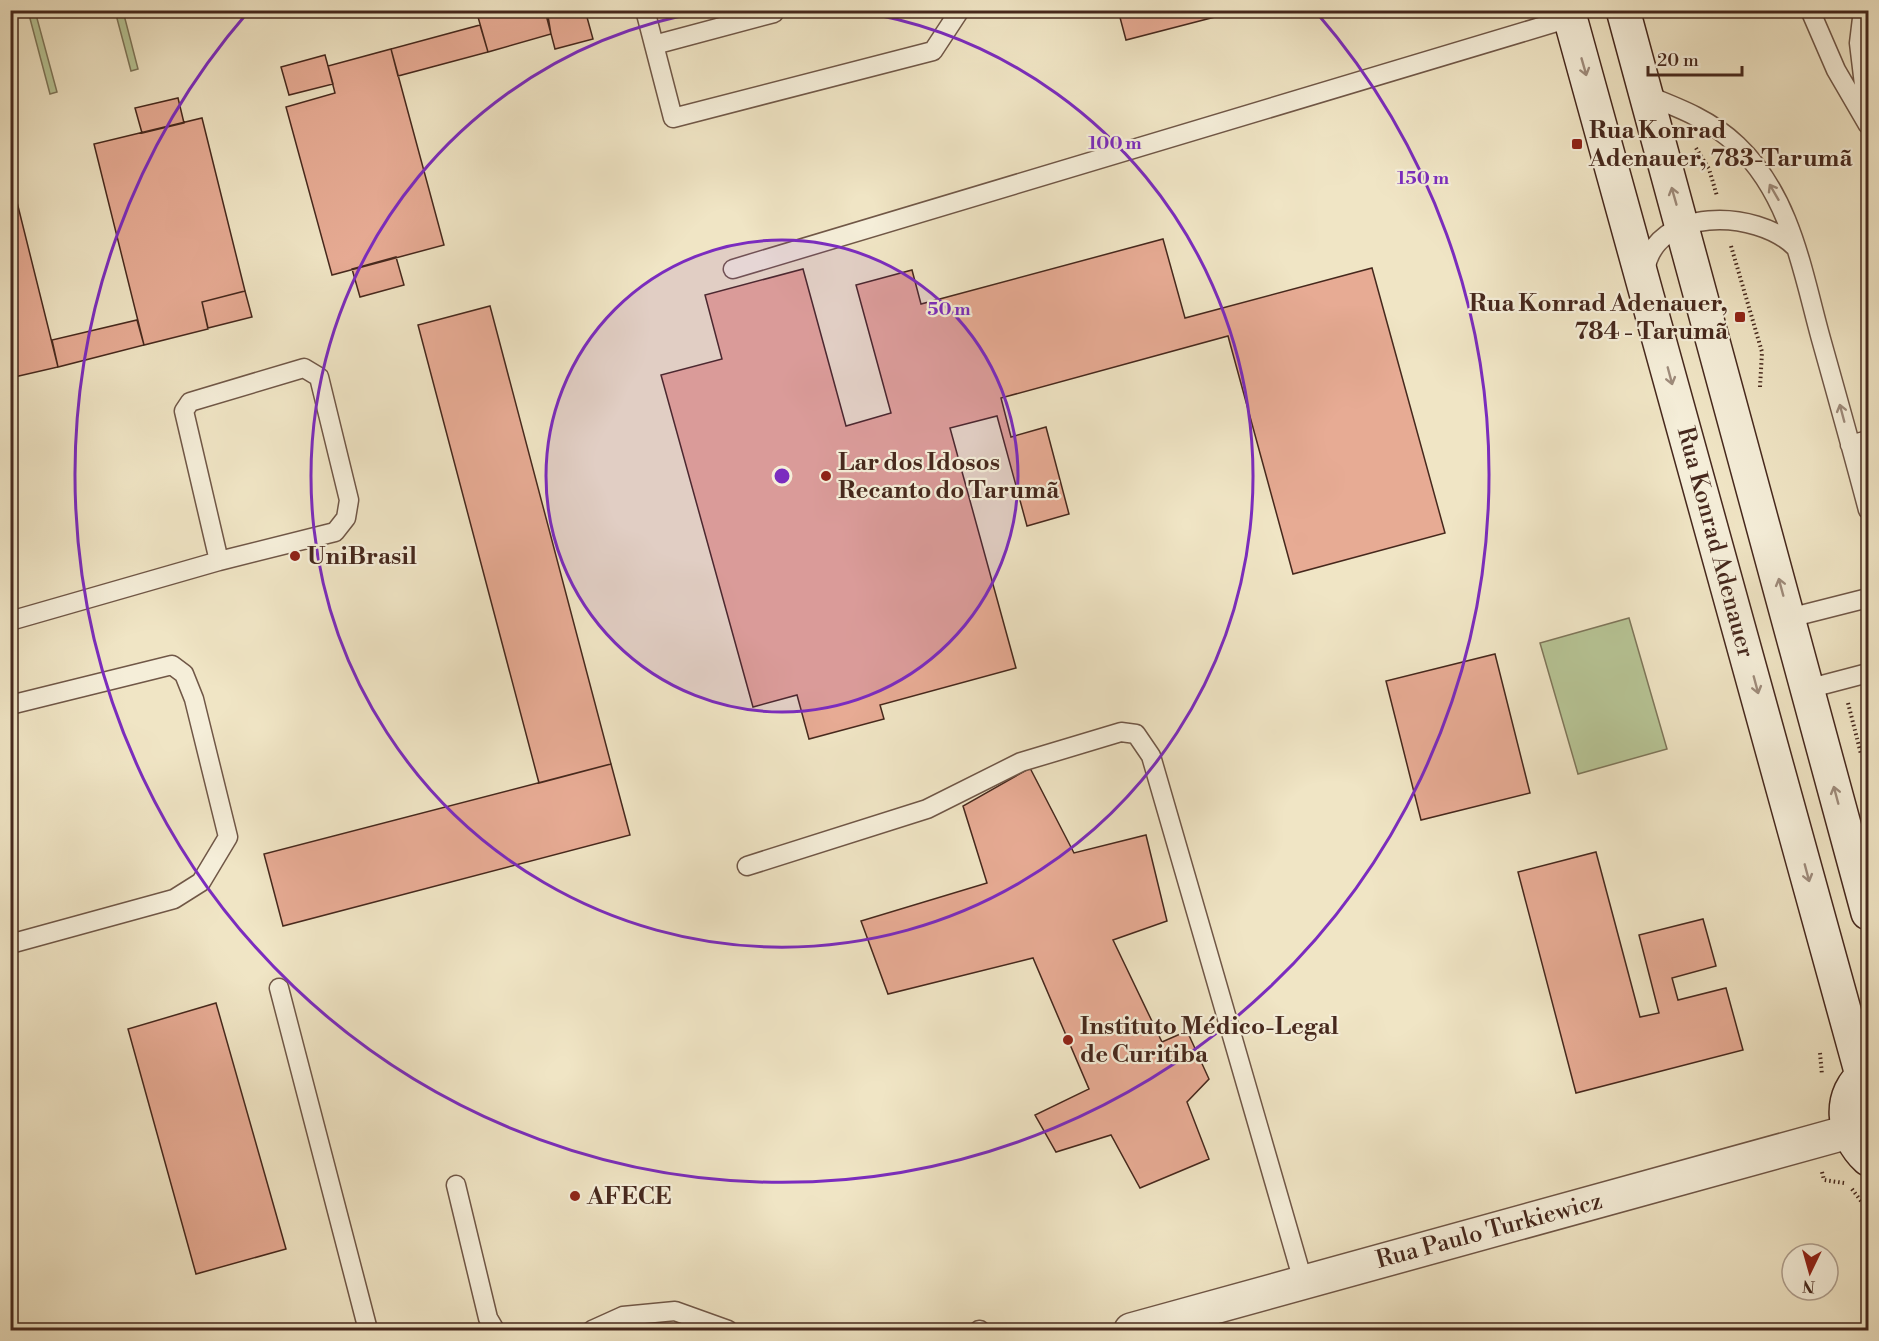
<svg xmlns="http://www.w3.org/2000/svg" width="1879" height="1341" font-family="'Libre Bodoni',serif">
<rect width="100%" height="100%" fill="#f0e5c5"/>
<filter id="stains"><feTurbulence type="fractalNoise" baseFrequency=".00333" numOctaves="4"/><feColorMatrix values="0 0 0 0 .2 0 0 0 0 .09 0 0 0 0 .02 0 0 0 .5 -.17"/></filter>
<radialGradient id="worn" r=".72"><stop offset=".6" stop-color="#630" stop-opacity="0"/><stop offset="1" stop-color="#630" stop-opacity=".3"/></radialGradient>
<path fill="#b7c596" stroke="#7e765a" stroke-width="1.5" d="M28 11H35L57 92 50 94Z
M115 11H123L138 69 131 71Z
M1629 618 1667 749 1578 774 1540 643Z"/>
<path fill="#e7ab94" stroke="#46281d" stroke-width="1.5" d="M476 10H547L551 34 488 52Z
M585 10 593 39 555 49 545 11Z
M1118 10H1242L1126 40Z
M480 25 488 52 398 76 391 49Z
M391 49 444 245 332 275 286 107 335 93 328 66Z
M325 55 333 84 289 95 281 67Z
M178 98 184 123 142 133 135 108Z
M202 118 245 291 202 302 208 329 144 345 94 144Z
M10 174 58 367 10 378Z
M1163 239 1185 318 1372 268 1445 533 1293 574 1228 336 1001 398 1011 437 1046 427 1069 514 1027 526 997 416 950 428 1016 668 880 705 884 719 809 739 797 695 753 707 661 375 722 359 705 295 803 269 846 426 891 413 856 285 912 270 921 304Z
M396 257 404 285 360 297 352 269Z
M245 291 252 317 208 328 202 302Z
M490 306 611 764 539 783 418 325Z
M137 320 144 345 58 367 52 340Z
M1495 654 1530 793 1421 820 1386 681Z
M611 764 630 835 283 926 264 854Z
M1030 768 1074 853 1146 835 1167 921 1113 940 1162 1042 1187 1031 1209 1079 1187 1102 1209 1159 1140 1188 1111 1135 1056 1152 1035 1115 1089 1089 1033 958 888 994 861 921 987 883 963 806Z
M1596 852 1640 1017 1659 1013 1639 935 1703 919 1716 966 1672 978 1678 1000 1726 988 1743 1050 1576 1093 1518 872Z
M216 1003 286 1249 196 1274 128 1029Z"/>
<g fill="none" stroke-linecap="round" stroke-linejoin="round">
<defs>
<path id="lane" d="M645 10 673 118 933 51 960 10
M1810 10 1836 70 1868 125
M1863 10 1859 43 1868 118
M654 45 774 13
M1646 95C1679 108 1711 120 1737 145 1791 196 1802 270 1821 339 1837 396 1853 453 1868 510
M733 269 1570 18
M1645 272C1653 206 1757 209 1795 247
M1850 445 1868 440
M1789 618 1868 598
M10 621 219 561 335 532 346 518 349 500 319 377 304 368 190 402 184 411 219 561
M1807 689 1868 673
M10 705 172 665 184 674 194 699 228 837 201 882 174 899 10 944
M747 866 927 809 1021 762 1121 732 1136 734 1151 756 1303 1281
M279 988 368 1330
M456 1185 488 1318 495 1330
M592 1330 623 1316 675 1311 728 1330
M979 1330H980"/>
<path id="street" d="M1131 1330 1848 1132"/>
<path id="secondary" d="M1568 10 1862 1075
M1623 10 1868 913
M1868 1071C1836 1094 1842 1135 1868 1159"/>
</defs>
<use href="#lane" stroke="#705747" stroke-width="21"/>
<use href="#street" stroke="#705747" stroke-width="36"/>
<use href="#secondary" stroke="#46281d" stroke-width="36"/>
<path stroke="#46281d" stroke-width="4" stroke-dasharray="1.5 3" stroke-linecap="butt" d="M1696 148 1709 169 1717 196
M1731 246 1762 352 1760 387
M1848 703 1861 754
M1820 1053 1822 1075
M1822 1172 1824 1180 1844 1183
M1852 1189 1864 1205 1868 1220"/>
<use href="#lane" stroke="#f5eed9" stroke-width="18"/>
<use href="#street" stroke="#f5eed9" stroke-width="33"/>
<use href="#secondary" stroke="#f5eed9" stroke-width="33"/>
</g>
<defs><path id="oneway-shaft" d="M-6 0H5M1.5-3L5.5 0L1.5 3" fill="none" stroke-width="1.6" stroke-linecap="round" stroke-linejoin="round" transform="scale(1.5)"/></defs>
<g stroke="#9e8b7b">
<use href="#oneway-shaft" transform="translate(1584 67) rotate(74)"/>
<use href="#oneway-shaft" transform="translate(1774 192) rotate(-120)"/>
<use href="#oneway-shaft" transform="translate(1674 196) rotate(-106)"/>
<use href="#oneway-shaft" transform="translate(1670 376) rotate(75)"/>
<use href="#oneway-shaft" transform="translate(1842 413) rotate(-105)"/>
<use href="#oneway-shaft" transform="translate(1781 587) rotate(-105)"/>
<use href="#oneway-shaft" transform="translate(1756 685) rotate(75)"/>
<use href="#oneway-shaft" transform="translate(1836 795) rotate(-105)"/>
<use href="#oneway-shaft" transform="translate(1807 873) rotate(75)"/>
</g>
<circle cx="782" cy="476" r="236" fill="#7b2cbf" fill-opacity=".12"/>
<g fill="none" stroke="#7b2cbf" stroke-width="3">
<circle cx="782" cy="476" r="236"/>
<path d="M856 11A471 471 0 1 1 708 11"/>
<path d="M1316 12A707 707 0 1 1 248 12"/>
</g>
<g fill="#8f2418" stroke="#f5eed9" stroke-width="2">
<rect x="1571" y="138" width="12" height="12" rx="3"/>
<rect x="1734" y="311" width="12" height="12" rx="3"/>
<circle cx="826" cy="476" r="6"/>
<circle cx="295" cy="556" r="6"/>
<circle cx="1068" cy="1040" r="6"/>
<circle cx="575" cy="1196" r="6"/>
</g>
<g text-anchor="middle" stroke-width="4.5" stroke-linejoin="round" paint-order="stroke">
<g font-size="24" font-weight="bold" fill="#46281d" stroke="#f5eed9" text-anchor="start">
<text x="1589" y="138">Rua Konrad<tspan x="1589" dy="28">Adenauer, 783-Tarumã</tspan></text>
<text x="1728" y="311" text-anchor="end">Rua Konrad Adenauer,<tspan x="1728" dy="28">784 - Tarumã</tspan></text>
<text x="838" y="470">Lar dos Idosos<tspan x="838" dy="28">Recanto do Tarumã</tspan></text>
<text x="307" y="564">UniBrasil</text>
<text x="1080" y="1034">Instituto Médico-Legal<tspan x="1080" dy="28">de Curitiba</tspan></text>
<text x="587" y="1204">AFECE</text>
</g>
<g font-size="24" fill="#46281d" stroke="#f5eed9">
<text transform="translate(1716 542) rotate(75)" y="8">Rua Konrad Adenauer</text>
<text transform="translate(1489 1230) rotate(-15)" y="8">Rua Paulo Turkiewicz</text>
</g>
</g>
<circle cx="782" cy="476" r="9" fill="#7b2cbf" stroke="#f5eed9" stroke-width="3"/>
<g font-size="18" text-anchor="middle" font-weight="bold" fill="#7b2cbf" stroke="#f5eed9" stroke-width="4.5" stroke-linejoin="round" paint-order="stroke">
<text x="1115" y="149">100 m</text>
<text x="1423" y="184">150 m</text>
<text x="949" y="315">50 m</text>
</g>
<rect width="1879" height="1341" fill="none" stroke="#f0e5c5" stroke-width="36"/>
<rect x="12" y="12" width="1855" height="1317" fill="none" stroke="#46281d" stroke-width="3"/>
<rect x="18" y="18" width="1843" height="1305" fill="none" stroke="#46281d" stroke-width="1.5"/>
<g transform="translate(1810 1272) rotate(185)"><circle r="28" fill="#f5eed9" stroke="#af9f8e" stroke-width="1.5"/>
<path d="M0-4.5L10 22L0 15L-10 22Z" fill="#8f2418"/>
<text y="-9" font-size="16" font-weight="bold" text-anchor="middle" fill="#46281d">N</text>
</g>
<path d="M1648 66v9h94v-9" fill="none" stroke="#46281d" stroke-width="3"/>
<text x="1657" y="66" font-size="18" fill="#46281d" stroke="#f5eed9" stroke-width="4.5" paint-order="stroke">20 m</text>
<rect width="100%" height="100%" filter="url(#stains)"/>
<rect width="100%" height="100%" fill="url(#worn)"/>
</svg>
